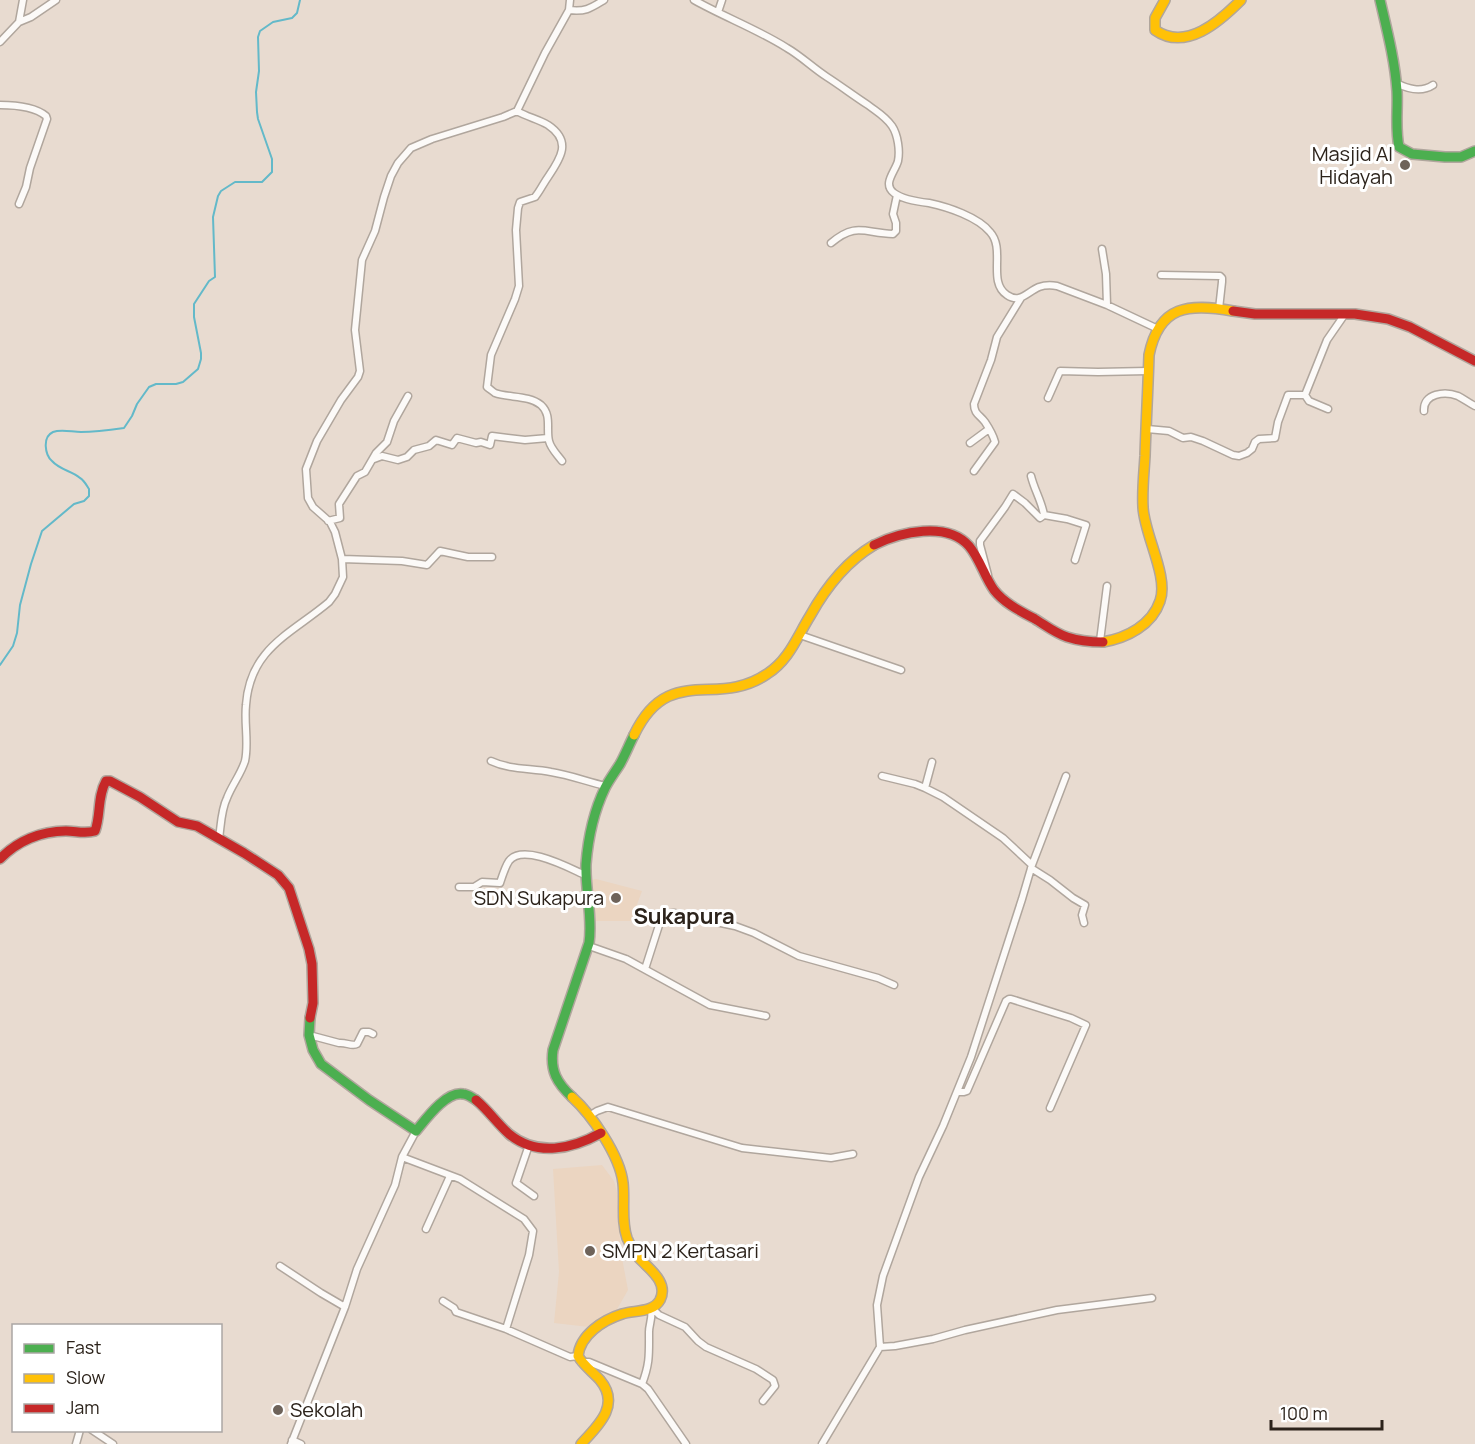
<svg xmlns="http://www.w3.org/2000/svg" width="1475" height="1444" font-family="Manrope,sans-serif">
<rect width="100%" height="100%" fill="#e8dbd0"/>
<path fill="#ebd5c1" d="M596 879 642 891 631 921H596L591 880Z
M602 1165 614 1181 618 1196V1220L622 1258 628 1290 616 1311 589 1327 554 1323 559 1272 553 1169Z"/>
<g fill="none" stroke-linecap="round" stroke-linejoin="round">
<path stroke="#63b9c9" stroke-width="2" d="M0 665 13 646 17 633 20 605 31 564 42 531 74 504 84 501 89 496V489C87 486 84 480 80 478 72 471 60 470 52 461 45 455 42 437 53 432 61 429 72 432 81 432 95 432 110 430 124 428L132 416 137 404 149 387 156 384H176L183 382 198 369 201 359V353L194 317V304L209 281 215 277 213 217 218 196 221 191 235 182H262L272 172V159L258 119 257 112 256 92 259 71 258 37 260 31 273 22 292 18 297 13 300 0"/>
<defs>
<path id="street" d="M694 0C724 17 757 29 787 48 801 56 813 68 827 77 841 86 854 96 868 105 877 112 885 116 892 126 898 135 900 151 898 161 895 172 882 184 894 193 902 199 920 202 929 203 948 207 978 217 990 232 1006 249 987 282 1007 295 1020 304 1027 292 1039 287 1045 285 1051 285 1057 286L1107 305 1158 329
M569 10C586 12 591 8 604 0
M718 12 722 0
M19 22 31 17 56 0
M0 42 19 22 23 0
M1396 83C1408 89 1421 93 1433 85
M0 105C14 105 35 107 46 116L47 119 30 168 26 187 19 204
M517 111C527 117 538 119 548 125 572 141 561 158 548 177 543 184 540 191 535 197L520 202 518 208 516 230 519 286 515 299 491 355 487 387C490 389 492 391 495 393 509 398 529 395 541 405 552 415 546 429 549 441 551 449 557 454 562 461
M831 243C856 222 864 233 893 234L896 231V223L893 214 897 195
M1102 249 1106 274 1107 305
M1161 275 1220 276 1222 278V282L1219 309
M1048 398 1060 371 1098 372 1148 371
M1328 409 1309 401 1305 395 1327 340 1345 314
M1424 411C1423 393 1445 391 1458 396 1464 399 1469 403 1475 406
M1147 429 1169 431 1183 438 1191 437 1203 441 1233 455 1239 456 1247 453 1252 449 1255 442 1259 439 1275 438 1278 422 1288 395H1305
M970 443 989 429
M374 459 382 456 398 460 407 457 414 450 429 446 436 440 452 445 457 438 476 443 481 442 490 445 492 436 525 440 548 438
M974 471 995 442C993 435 989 428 985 422 980 415 974 414 974 404L991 360 997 337 1021 298
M1044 515 1067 519 1086 525 1075 560
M328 521 340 518 339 504 357 476 365 472 376 453 387 442 394 421 408 396
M342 559 402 561 427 565 440 551 468 557H492
M988 575 980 545V541L1005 507 1013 494 1025 503 1040 518 1044 515C1042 502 1034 489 1031 476
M800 635 901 670
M1100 641 1107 586
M491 761C510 770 530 768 551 772 570 775 588 782 606 786
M925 788 932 762
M219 839C221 825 221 810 227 798 232 785 241 774 245 761 249 743 244 724 246 705 250 648 291 634 329 602L335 594 343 577 342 559 335 532 330 522 313 507 308 498 306 469 317 441 341 400 358 377 360 371 355 330 362 260 375 231 384 197 391 176 398 163 411 148 432 139 503 117 517 111 545 53 569 10 570 0
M1032 865 1066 776
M1031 868 1050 880 1073 898 1085 905 1082 915 1084 923
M459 887H474L482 882 500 883C502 877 505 867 509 861 523 843 569 868 585 875
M589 946 626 959 710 1005 766 1016
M645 969 661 919 665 914 674 913 735 926 754 933 799 956 878 978 894 985
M309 1035 339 1043C346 1042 352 1047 357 1044L363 1032H369L373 1034
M957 1092H964L967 1091 1006 1001 1009 999H1011L1071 1018 1086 1025 1050 1108
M589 1116 597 1111 608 1107 742 1148 831 1158 853 1154
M529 1145 516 1183 534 1196
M402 1157 460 1179 524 1219 533 1231 529 1255 506 1329
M426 1229 450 1176
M280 1266 321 1293 345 1307
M443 1301 454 1308 456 1312 506 1329 570 1357 578 1356
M652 1308 659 1315 685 1327 698 1341 706 1347 756 1369 773 1380 775 1386 763 1401
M880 1347 895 1346 933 1339 965 1330 1057 1310 1152 1298
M581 1362H589L642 1384 648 1389 686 1444
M642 1384C650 1363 649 1354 649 1332 649 1324 653 1317 651 1308
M92 1430 113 1444
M292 1440 301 1444
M76 1444 80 1430
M291 1444 345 1307 357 1269 395 1185 402 1157 416 1131
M822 1444 880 1347 877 1305 883 1276 919 1177 943 1126 971 1057 1022 899 1032 865 1003 838 943 797 925 788 915 784 882 776"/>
<path id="fast" d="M1380 0C1387 30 1395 61 1397 91 1398 110 1395 128 1399 147L1412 154 1445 157H1461L1475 151
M310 1018 309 1035 313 1050 321 1064 369 1100 416 1131C426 1119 446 1091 463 1094 468 1094 472 1098 476 1100
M572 1097C557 1083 550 1071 553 1050L589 943C593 917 585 891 586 864 588 839 594 811 605 788 609 780 615 772 620 764 625 755 629 745 634 735"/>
<path id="slow" d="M1165 0 1155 18V30C1186 52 1220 21 1241 0
M1103 642C1127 638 1152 625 1160 601 1169 577 1144 534 1143 507 1142 490 1144 473 1145 456 1146 423 1148 389 1149 355 1159 305 1189 303 1233 311
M634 735C669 662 716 709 767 674 789 660 797 637 810 616 825 589 847 561 874 545
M572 1097C592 1115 620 1156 623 1183 625 1201 621 1221 627 1238 630 1245 634 1252 639 1258 649 1269 669 1282 660 1300 653 1313 634 1310 622 1314 603 1320 580 1335 578 1356 584 1366 593 1372 600 1380 621 1405 598 1426 581 1444"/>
<path id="jam" d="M1233 311 1255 314H1355L1388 319 1410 327 1475 361
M874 545C900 532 947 521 969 546 980 559 984 576 994 590 1004 603 1020 611 1035 619 1045 625 1055 633 1067 637 1079 641 1090 642 1103 642
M0 859C17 841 41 831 66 831 76 831 85 834 95 831 101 815 97 797 106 781H110L140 797 178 822 197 826 244 853 278 875 289 888 309 949 312 964 313 1003 310 1018
M476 1100C488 1110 497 1123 509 1134 537 1157 572 1149 601 1133"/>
</defs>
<use href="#street" stroke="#b0a69d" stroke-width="9"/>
<use href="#fast" stroke="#b0a69d" stroke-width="12"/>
<use href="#slow" stroke="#b0a69d" stroke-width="12"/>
<use href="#jam" stroke="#b0a69d" stroke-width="12"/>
<use href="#street" stroke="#fcfaf8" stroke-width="6"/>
<use href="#fast" stroke="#4caf50" stroke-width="9"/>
<use href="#slow" stroke="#ffc107" stroke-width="9"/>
<use href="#jam" stroke="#c62828" stroke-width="9"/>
</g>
<g fill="#6e635a" stroke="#fff" stroke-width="2">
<circle cx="1405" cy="165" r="6"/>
<circle cx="616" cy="898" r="6"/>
<circle cx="590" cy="1251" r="6"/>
<circle cx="278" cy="1410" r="6"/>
</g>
<g text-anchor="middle" stroke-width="6" stroke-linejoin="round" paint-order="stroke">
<g font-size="20" fill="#2c231b" stroke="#fff" text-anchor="end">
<text x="1393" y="161">Masjid Al<tspan x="1393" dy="23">Hidayah</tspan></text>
<text x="604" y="905">SDN Sukapura</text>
<text x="602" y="1258" text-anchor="start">SMPN 2 Kertasari</text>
<text x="290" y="1417" text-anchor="start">Sekolah</text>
</g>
<g font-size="22" font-weight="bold" fill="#2c231b" stroke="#fff">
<text x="684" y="924">Sukapura</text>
</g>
</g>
<rect x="12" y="1324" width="210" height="108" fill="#ffffff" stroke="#aba7a4" stroke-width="1.5"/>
<rect x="24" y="1344" width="30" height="9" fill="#4caf50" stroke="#aba7a4" stroke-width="1.5"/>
<text x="66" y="1354" font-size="18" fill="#2c231b">Fast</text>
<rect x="24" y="1374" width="30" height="9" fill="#ffc107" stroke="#aba7a4" stroke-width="1.5"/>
<text x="66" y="1384" font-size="18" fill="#2c231b">Slow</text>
<rect x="24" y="1404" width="30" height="9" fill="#c62828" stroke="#aba7a4" stroke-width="1.5"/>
<text x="66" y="1414" font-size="18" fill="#2c231b">Jam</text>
<path d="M1271 1420v9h111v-9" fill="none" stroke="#2c231b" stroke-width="3"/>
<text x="1280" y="1420" font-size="18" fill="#2c231b" stroke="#ffffff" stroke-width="4.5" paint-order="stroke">100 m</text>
</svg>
